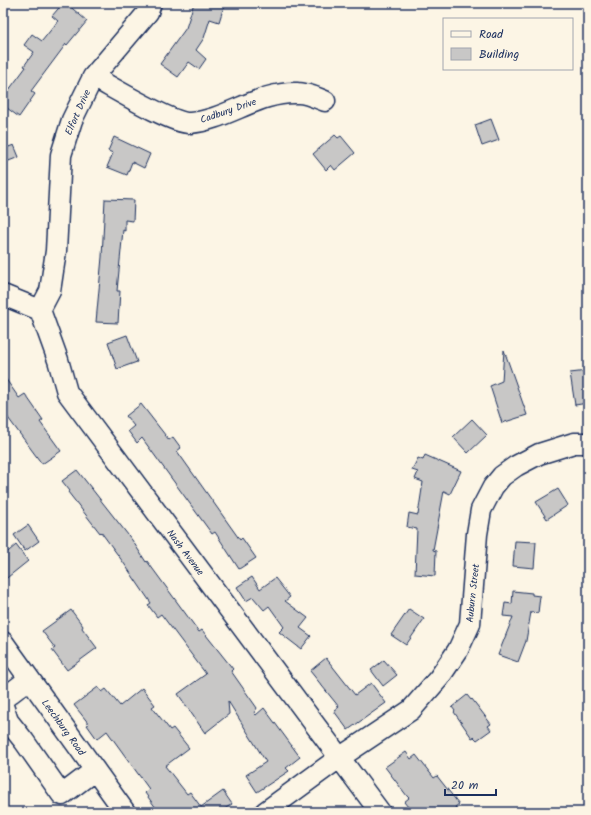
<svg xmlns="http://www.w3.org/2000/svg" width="591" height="815" font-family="Kalam,sans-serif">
<rect width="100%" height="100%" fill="#fcf5e5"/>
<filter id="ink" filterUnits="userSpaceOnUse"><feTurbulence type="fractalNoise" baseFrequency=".025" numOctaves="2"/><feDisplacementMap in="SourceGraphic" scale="8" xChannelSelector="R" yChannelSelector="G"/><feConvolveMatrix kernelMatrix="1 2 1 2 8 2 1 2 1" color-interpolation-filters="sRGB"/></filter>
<g filter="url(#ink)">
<path fill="#c8c7c6" stroke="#1b2f5e" d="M63 3H66L87 21 67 45 66 44 31 91 35 94 19 117 3 105V98L26 67 24 66 34 52 24 45 32 34 42 41 58 21 52 16Z
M194 3H225L219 22 210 19 204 38 196 50 206 59 199 69 189 62 178 77 160 64 186 28Z
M491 119 499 140 482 146 475 125Z
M335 135 338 138 341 136 355 153 335 170 331 165 326 170 313 154Z
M114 137 150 154 144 168 132 162 127 175 107 167 113 153 108 151Z
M14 145 19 157 6 162 3 154V149Z
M105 199 134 200 133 221 125 220V231L123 230 117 291H120L118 323 96 322 102 257Z
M127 335 137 362 117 369 108 342Z
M504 350 527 415 502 423 490 386 502 381Z
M587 371 588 403 575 405 570 373Z
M3 375 19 398 25 394 43 420 40 422 61 451 42 464 3 411Z
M141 404 169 440 173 437 181 448 177 451 240 540 242 538 256 558 239 569 215 532 212 534 142 438 137 443 128 431 134 426 126 416Z
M472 419 487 435 468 453 453 437Z
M425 455 461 471 450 494 444 491 433 550 436 551 435 576 415 574 417 529 407 527 409 513 418 515 423 482 415 479 418 472 412 470 418 458 423 460Z
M77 470 132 540 146 562 147 561 199 632 202 630 233 669 231 671 257 708 254 713 256 715 264 708 300 757 286 768 289 771 257 792 246 775 266 762 228 701 229 714 205 733 178 694 206 674 161 614 157 617 148 605 151 603 123 562 101 532 100 533 68 492 70 491 62 481Z
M558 489 568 505 547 519 536 502Z
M28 525 39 541 25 551 14 535Z
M515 541 536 542 534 568 513 566Z
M16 545 28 561 3 581V556Z
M252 577 260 589 275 578 290 597 285 601 308 618 300 628 311 636 301 649 279 632 284 627 269 606 264 610 253 597 246 601 237 587Z
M513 591 532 593V595L540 596 538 613 531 612 526 641 518 662 498 655 513 617 503 616 505 603 512 604Z
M409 609 424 619 406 645 391 635Z
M71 610 83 626 82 628 97 648 67 670 52 650 55 648 42 631Z
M326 658 355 695 371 683 386 703 348 730 334 711 339 707 310 671Z
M384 660 397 675 383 686 371 670Z
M98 687 102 692 106 689 120 706 142 688 155 705 152 707 170 730 173 728 189 748 165 766 187 794 190 792 201 807 223 791 232 804 220 812H159L145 793 149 789 107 731 97 739 87 725 89 724 74 705Z
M467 695 471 700 472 699 491 724 488 726 491 730 477 740 474 737 472 738 454 712 455 711 452 707Z
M406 752 411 759 416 755 434 778 437 776 459 804 455 807 459 812H412L404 802 409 798 407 796 385 767Z"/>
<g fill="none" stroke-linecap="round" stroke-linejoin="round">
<defs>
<path id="minor" d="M93 77C112 87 172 124 190 123 227 120 259 91 298 93 307 93 317 98 325 101
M3 295 40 310 58 360 67 392 380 812
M40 310 50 291 56 251 61 155 72 120 93 77 148 12 151 3
M3 642 125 812
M3 699 29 679
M3 706 8 721 24 741 62 795 95 770
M265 812 339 758 411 710 439 678 458 650 470 624 477 534 481 510 493 487 502 476 516 466 539 454 574 443H588"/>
</defs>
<use href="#minor" stroke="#1b2f5e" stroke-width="23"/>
<use href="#minor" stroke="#fcf5e5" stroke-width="20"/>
</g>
</g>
<g text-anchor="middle" stroke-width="3" stroke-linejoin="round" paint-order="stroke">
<g font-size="10" fill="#1b2f5e" stroke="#fcf5e5">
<text transform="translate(228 110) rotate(-19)" y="4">Cadbury Drive</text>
<text transform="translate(77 112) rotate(-66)" y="4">Elfort Drive</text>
<text transform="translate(186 552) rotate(53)" y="4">Nash Avenue</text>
<text transform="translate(472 593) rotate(-84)" y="4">Auburn Street</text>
<text transform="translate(64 727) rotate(54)" y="4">Leechburg Road</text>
</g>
</g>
<rect width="591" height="815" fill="none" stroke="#fcf5e5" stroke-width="16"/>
<rect x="8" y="8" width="575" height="799" fill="none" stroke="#1b2f5e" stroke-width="1.5" filter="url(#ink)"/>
<rect x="443" y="18" width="130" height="52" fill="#fcf5e5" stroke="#a2a6af"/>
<rect x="451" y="31" width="20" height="6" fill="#fcf5e5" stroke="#a2a6af"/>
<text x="479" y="38" font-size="12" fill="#1b2f5e">Road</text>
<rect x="451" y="48" width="20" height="12" fill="#c8c7c6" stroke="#a2a6af"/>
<text x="479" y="58" font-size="12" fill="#1b2f5e">Building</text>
<path d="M445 789v6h51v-6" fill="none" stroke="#1b2f5e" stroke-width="2"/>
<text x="451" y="789" font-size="12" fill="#1b2f5e" stroke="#fcf5e5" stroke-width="3" paint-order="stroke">20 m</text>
</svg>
